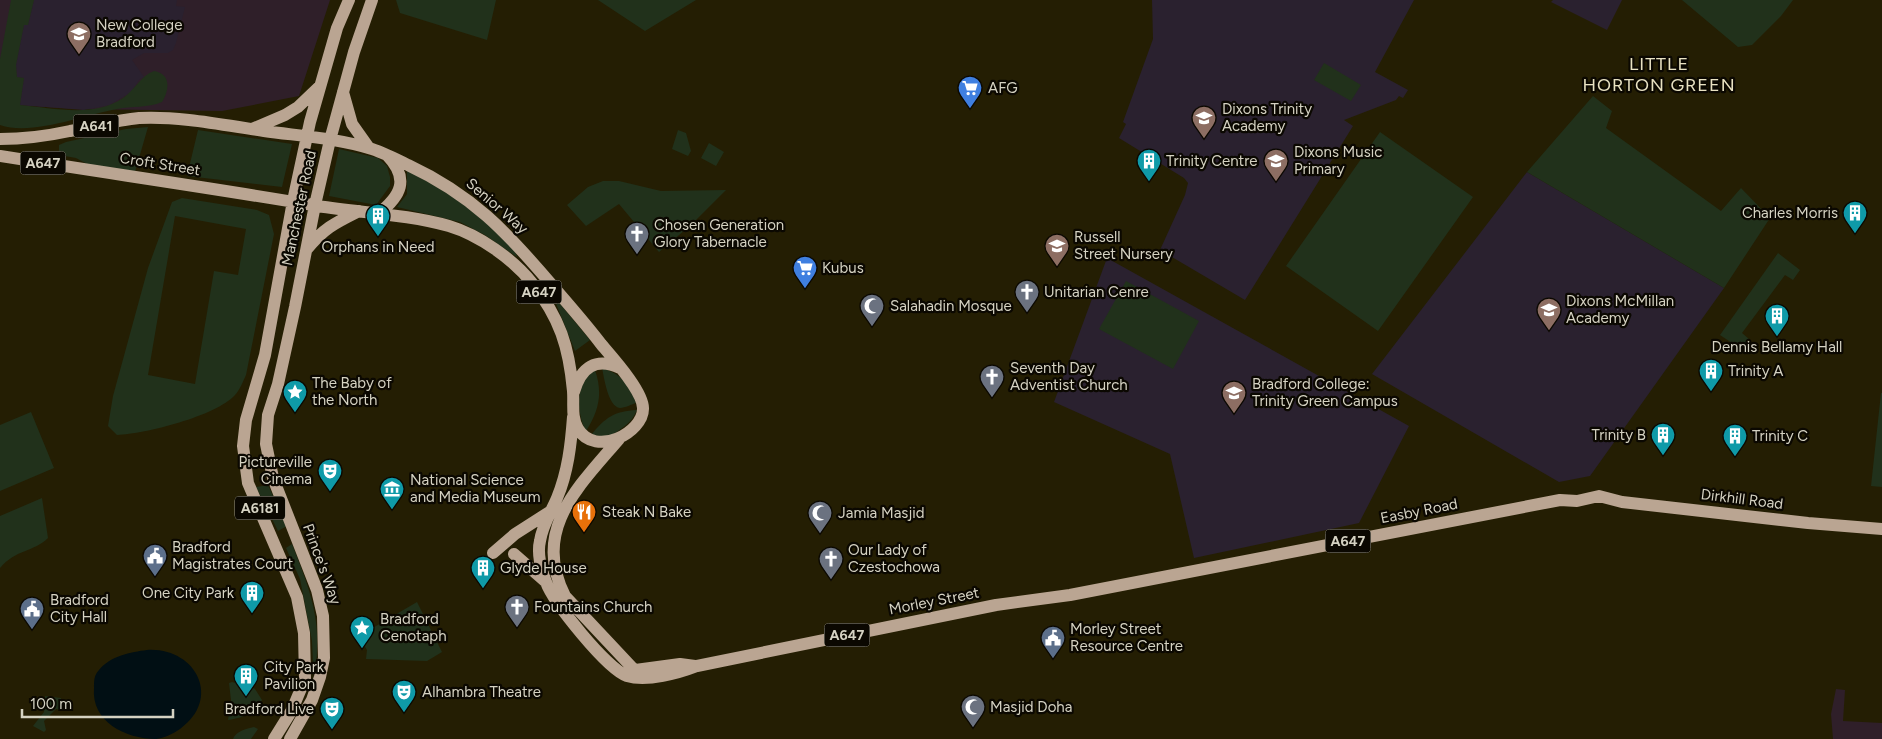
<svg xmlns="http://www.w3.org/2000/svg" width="1882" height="739" font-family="Figtree,sans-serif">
<rect width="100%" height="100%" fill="#241e03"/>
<path fill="#2f1f29" d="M0 0H330L299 96 222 111 77 109 0 104Z
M1836 689 1845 690 1843 721 1882 723V739H1833L1831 714Z"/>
<path fill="#2a212f" d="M34 0H177L176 6 185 7 176 43 173 50 168 53H144L132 60 144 77 139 80 131 92 110 105 84 110 20 105 24 78 17 77 16 65 24 24 28 25Z
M1152 0H1414L1375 72 1408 90 1403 98 1399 96 1396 100 1344 120 1353 126 1245 300 1160 250 1185 195 1188 183 1184 178 1119 138 1126 124 1123 122 1153 39Z
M1553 0H1622L1607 30 1551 2Z
M1527 172 1724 288 1590 476 1559 482 1372 374Z
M1107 258 1409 426 1359 523 1194 558 1170 454 1054 402Z"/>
<path fill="#21311b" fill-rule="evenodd" d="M11 0H34L28 25H24L16 65 17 77 24 78 20 105C53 108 94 118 123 98 135 90 140 76 154 71 172 74 169 91 162 102 148 108 132 106 117 109 84 115 32 136 0 125V59Z
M396 0H496L487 40 400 13Z
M598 0H696L645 31Z
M1682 0H1793L1781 16 1752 45 1738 47Z
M1324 63 1361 85 1351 101 1314 80Z
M1593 96 1612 111 1606 128 1721 211 1741 188 1770 218 1724 288 1527 172Z
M148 127 135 172 89 165 76 158 59 155V145L66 142 126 129Z
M198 130 292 144 282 187 187 176Z
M678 130 686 133 691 151 688 156 672 149Z
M1380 132 1473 197 1378 331 1286 266Z
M709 143 724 152 716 166 701 158Z
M339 149 378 158 387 166 390 177V186L376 205 329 196Z
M407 170C423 179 440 188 455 198 468 206 515 244 517 257L485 235 460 222 397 207 407 194Z
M603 181H619L661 191 726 190 692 224 659 252 619 204 586 226 567 205 588 187Z
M182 198 257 210 269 215 274 234 246 375C243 381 240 390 235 395 216 416 145 434 117 435L108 426 113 396 148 268 172 202ZM175 216 246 229 238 275 214 271 195 384 148 375Z
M1778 253 1800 270 1793 280 1785 275 1742 333 1749 339 1741 349 1720 335Z
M1126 281 1199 321 1173 369 1099 329Z
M556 299 590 340 575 351 555 301Z
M602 368C622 375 629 383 636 403 632 404 625 408 620 408 608 407 604 377 602 368Z
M595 370C603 393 599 411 586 431 578 418 576 391 586 378 588 375 592 372 595 370Z
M1881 393H1882V487L1871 486Z
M637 410C632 423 620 430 608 437L591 435C605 418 614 411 637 410Z
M31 412 54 468 0 491V425Z
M268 485 287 526 278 531 256 487Z
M42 498 48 538C34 552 16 549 0 568V516Z
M292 544C305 578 319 610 317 647 317 653 317 660 315 666L313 665 312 641 300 579 286 548Z
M417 602 442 652 427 661 366 659 367 650 359 636Z
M240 680 255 689 262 700C256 714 241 718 228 720L231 700 229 683 232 682 239 684Z
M45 696 61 698V710L56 709 44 721 46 730 44 732 33 726 44 712Z
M254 727 258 729 251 739H233C236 731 246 729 254 727Z"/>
<path fill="#010f14" d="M147 650C195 647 223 698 180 729 173 734 164 738 156 739 125 739 91 721 94 688 94 681 94 675 99 670 110 656 131 652 147 650Z"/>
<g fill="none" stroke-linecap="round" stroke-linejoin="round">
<path stroke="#baa592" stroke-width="12" d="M343 92 352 124 369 148
M252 129 285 115 298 107 320 86
M0 139C24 139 47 136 70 131 93 127 116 120 139 118 181 116 223 125 264 131 300 136 337 138 372 149 384 153 396 159 408 165 472 195 506 231 551 284 568 304 585 323 601 344 612 357 644 392 643 409 643 432 596 458 578 429 571 417 574 404 573 391 569 347 560 318 532 283 513 259 479 235 449 226 406 214 361 213 318 206 212 188 106 173 0 156
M378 214C401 196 410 179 387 155
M307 249C324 228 335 223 359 211
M574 392C581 367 596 357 620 368
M573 417C571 444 568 472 557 498 551 512 542 526 540 541 537 553 541 570 546 582 553 602 607 669 627 676 647 682 679 673 697 666L996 605 1070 595 1560 500 1577 501 1599 496 1622 502 1808 523 1882 529
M619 439C579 486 531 530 565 596L641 677
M493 553 515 534 551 511
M514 554 546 582
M628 671 680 664 695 666
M274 739 292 710 305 679 304 633 297 597 248 483 243 446 246 420 265 355 293 201 310 122 337 28 349 0
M290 739 312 700 320 677 324 658 323 616 317 590 273 478 266 444 268 415 278 384 295 307 315 205 330 140 354 52 372 0"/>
</g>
<defs>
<symbol id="university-pin" viewBox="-11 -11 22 30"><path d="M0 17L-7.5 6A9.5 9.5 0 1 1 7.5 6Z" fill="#8d6e63" stroke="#0b0801"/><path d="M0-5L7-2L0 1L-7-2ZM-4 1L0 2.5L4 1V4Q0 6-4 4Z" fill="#fff"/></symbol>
<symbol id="supermarket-pin" viewBox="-11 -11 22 30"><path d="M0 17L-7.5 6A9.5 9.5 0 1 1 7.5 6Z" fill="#3f7fe0" stroke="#0b0801"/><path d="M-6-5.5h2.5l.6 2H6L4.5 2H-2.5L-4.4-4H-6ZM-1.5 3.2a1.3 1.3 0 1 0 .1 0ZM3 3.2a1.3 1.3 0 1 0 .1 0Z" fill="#fff"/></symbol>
<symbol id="school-pin" viewBox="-11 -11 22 30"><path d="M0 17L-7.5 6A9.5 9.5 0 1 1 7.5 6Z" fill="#8d6e63" stroke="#0b0801"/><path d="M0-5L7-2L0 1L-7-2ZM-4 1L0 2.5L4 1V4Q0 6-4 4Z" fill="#fff"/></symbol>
<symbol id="building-pin" viewBox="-11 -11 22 30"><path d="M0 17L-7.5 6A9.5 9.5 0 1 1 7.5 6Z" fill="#0f9aa8" stroke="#0b0801"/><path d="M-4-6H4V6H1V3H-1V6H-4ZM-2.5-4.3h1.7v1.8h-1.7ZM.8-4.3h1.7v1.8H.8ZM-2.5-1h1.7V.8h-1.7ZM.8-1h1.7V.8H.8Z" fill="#fff"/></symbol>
<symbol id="church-pin" viewBox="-11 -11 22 30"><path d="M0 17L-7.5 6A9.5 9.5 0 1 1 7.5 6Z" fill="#6b7280" stroke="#0b0801"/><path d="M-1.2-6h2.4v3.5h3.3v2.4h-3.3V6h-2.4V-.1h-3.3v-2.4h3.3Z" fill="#fff"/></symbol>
<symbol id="mosque-pin" viewBox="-11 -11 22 30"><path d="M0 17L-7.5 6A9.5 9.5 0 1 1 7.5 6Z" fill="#6b7280" stroke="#0b0801"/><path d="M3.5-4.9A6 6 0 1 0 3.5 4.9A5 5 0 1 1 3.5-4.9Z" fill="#fff"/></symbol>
<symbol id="sight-pin" viewBox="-11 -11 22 30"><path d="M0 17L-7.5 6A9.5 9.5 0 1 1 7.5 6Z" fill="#0f9aa8" stroke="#0b0801"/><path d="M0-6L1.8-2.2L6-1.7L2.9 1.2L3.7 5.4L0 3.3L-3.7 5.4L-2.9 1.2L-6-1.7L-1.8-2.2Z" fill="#fff"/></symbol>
<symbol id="theatre-pin" viewBox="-11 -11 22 30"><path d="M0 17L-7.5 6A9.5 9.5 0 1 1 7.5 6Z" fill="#0f9aa8" stroke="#0b0801"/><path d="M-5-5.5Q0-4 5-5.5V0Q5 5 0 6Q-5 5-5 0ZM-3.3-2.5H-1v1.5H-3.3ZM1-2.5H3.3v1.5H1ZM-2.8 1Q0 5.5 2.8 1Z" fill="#fff"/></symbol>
<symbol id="museum-pin" viewBox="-11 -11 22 30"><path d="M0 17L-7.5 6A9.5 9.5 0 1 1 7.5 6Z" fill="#0f9aa8" stroke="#0b0801"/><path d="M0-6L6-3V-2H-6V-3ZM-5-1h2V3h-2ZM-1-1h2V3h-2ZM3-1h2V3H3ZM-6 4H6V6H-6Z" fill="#fff"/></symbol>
<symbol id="restaurant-pin" viewBox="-11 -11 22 30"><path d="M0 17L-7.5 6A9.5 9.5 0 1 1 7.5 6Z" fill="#e8710a" stroke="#0b0801"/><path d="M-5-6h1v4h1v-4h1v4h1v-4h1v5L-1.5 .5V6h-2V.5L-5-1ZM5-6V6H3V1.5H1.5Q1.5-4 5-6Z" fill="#fff"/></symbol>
<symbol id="civic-pin" viewBox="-11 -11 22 30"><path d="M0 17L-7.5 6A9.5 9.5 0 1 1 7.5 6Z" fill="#5c6f8a" stroke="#0b0801"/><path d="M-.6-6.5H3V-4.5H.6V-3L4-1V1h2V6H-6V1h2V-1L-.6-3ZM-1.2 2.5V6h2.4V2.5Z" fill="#fff"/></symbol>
</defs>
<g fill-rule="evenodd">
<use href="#university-pin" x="65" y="20" width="28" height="38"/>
<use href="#supermarket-pin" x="956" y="74" width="28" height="38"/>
<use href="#school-pin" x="1190" y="104" width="28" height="38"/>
<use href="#building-pin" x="1135" y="147" width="28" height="38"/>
<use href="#school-pin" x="1262" y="147" width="28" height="38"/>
<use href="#building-pin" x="1841" y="199" width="28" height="38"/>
<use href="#building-pin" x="364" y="202" width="28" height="38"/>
<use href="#church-pin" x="623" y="220" width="28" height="38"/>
<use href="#school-pin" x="1043" y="232" width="28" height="38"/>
<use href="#supermarket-pin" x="791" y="254" width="28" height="38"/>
<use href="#church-pin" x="1013" y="278" width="28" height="38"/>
<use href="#mosque-pin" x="858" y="292" width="28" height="38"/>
<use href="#school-pin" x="1535" y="296" width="28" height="38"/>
<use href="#building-pin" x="1763" y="302" width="28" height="38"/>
<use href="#building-pin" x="1697" y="357" width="28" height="38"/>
<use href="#church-pin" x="978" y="363" width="28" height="38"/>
<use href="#sight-pin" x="281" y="378" width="28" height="38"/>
<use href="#university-pin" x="1220" y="379" width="28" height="38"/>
<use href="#building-pin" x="1649" y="421" width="28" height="38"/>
<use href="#building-pin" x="1721" y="422" width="28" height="38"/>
<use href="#theatre-pin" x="316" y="457" width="28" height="38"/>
<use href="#museum-pin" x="378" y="475" width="28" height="38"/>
<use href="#restaurant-pin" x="570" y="498" width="28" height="38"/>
<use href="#mosque-pin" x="806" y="499" width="28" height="38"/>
<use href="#civic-pin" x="141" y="542" width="28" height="38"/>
<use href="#church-pin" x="817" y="545" width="28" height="38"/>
<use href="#building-pin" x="469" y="554" width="28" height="38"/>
<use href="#building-pin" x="238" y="579" width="28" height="38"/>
<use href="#church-pin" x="503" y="593" width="28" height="38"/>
<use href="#civic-pin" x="18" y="595" width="28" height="38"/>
<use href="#sight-pin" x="348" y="614" width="28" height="38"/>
<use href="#civic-pin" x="1039" y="624" width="28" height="38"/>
<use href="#building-pin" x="232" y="662" width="28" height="38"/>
<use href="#theatre-pin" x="390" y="678" width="28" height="38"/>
<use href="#mosque-pin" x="959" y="693" width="28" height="38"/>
<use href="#theatre-pin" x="318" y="695" width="28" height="38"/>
</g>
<g text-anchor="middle" stroke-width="4.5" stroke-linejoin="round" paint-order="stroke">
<g fill="#0b0801" stroke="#989588" stroke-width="1">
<rect x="73.5" y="114.5" width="45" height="23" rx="4"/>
<rect x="20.5" y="151.5" width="45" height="23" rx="4"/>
<rect x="516.5" y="280.5" width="45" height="23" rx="4"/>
<rect x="235" y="496.5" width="50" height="23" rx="4"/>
<rect x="1325.5" y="529.5" width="45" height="23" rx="4"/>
<rect x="824.5" y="623.5" width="45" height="23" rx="4"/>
</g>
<g font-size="14" font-weight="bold" fill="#d5d2c2">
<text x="96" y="131">A641</text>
<text x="43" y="168">A647</text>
<text x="539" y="297">A647</text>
<text x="260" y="513">A6181</text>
<text x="1348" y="546">A647</text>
<text x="847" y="640">A647</text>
</g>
<g font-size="15" fill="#d5d2c2" stroke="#0b0801" text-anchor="start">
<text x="96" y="30">New College<tspan x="96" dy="17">Bradford</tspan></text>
<text x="988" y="93">AFG</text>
<text x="1222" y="114">Dixons Trinity<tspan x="1222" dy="17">Academy</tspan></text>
<text x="1294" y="157">Dixons Music<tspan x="1294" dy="17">Primary</tspan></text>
<text x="1166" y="166">Trinity Centre</text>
<text x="1838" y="218" text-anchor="end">Charles Morris</text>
<text x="654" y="230">Chosen Generation<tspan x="654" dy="17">Glory Tabernacle</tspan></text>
<text x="1074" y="242">Russell<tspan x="1074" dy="17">Street Nursery</tspan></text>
<text x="378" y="252" text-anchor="middle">Orphans in Need</text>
<text x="822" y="273">Kubus</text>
<text x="1044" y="297">Unitarian Cenre</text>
<text x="1566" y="306">Dixons McMillan<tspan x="1566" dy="17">Academy</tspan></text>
<text x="890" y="311">Salahadin Mosque</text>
<text x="1777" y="352" text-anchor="middle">Dennis Bellamy Hall</text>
<text x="1010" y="373">Seventh Day<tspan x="1010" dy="17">Adventist Church</tspan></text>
<text x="1728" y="376">Trinity A</text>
<text x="312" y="388">The Baby of<tspan x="312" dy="17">the North</tspan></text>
<text x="1252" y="389">Bradford College:<tspan x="1252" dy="17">Trinity Green Campus</tspan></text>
<text x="1646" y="440" text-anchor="end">Trinity B</text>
<text x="1752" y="441">Trinity C</text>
<text x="312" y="467" text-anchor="end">Pictureville<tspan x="312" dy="17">Cinema</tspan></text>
<text x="410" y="485">National Science<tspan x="410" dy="17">and Media Museum</tspan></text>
<text x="602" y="517">Steak N Bake</text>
<text x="838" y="518">Jamia Masjid</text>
<text x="172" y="552">Bradford<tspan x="172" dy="17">Magistrates Court</tspan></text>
<text x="848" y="555">Our Lady of<tspan x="848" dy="17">Czestochowa</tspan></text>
<text x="500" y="573">Glyde House</text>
<text x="234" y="598" text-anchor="end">One City Park</text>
<text x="50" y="605">Bradford<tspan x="50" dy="17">City Hall</tspan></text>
<text x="534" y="612">Fountains Church</text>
<text x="380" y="624">Bradford<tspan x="380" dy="17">Cenotaph</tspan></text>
<text x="1070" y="634">Morley Street<tspan x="1070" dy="17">Resource Centre</tspan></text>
<text x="264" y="672">City Park<tspan x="264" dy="17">Pavilion</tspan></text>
<text x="422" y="697">Alhambra Theatre</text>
<text x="990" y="712">Masjid Doha</text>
<text x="314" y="714" text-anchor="end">Bradford Live</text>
</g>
<g font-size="15" fill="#d5d2c2" stroke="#0b0801">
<text transform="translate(160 164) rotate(9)" y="5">Croft Street</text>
<text transform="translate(497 206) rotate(41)" y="5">Senior Way</text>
<text transform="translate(299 208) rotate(-78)" y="5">Manchester Road</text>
<text transform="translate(1742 499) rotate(7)" y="5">Dirkhill Road</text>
<text transform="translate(1419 511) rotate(-11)" y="5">Easby Road</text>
<text transform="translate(322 564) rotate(70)" y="5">Prince's Way</text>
<text transform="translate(934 601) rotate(-11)" y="5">Morley Street</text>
</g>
<g font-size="18" letter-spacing="1" fill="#e9e2c2" stroke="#0b0801">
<text x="1659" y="70">LITTLE<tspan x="1659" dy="21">HORTON GREEN</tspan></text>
</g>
</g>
<path d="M22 709v8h151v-8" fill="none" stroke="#d5d2c2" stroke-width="2.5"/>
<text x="30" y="709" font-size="15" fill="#d5d2c2" stroke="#0b0801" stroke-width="4" paint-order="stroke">100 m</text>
</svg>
